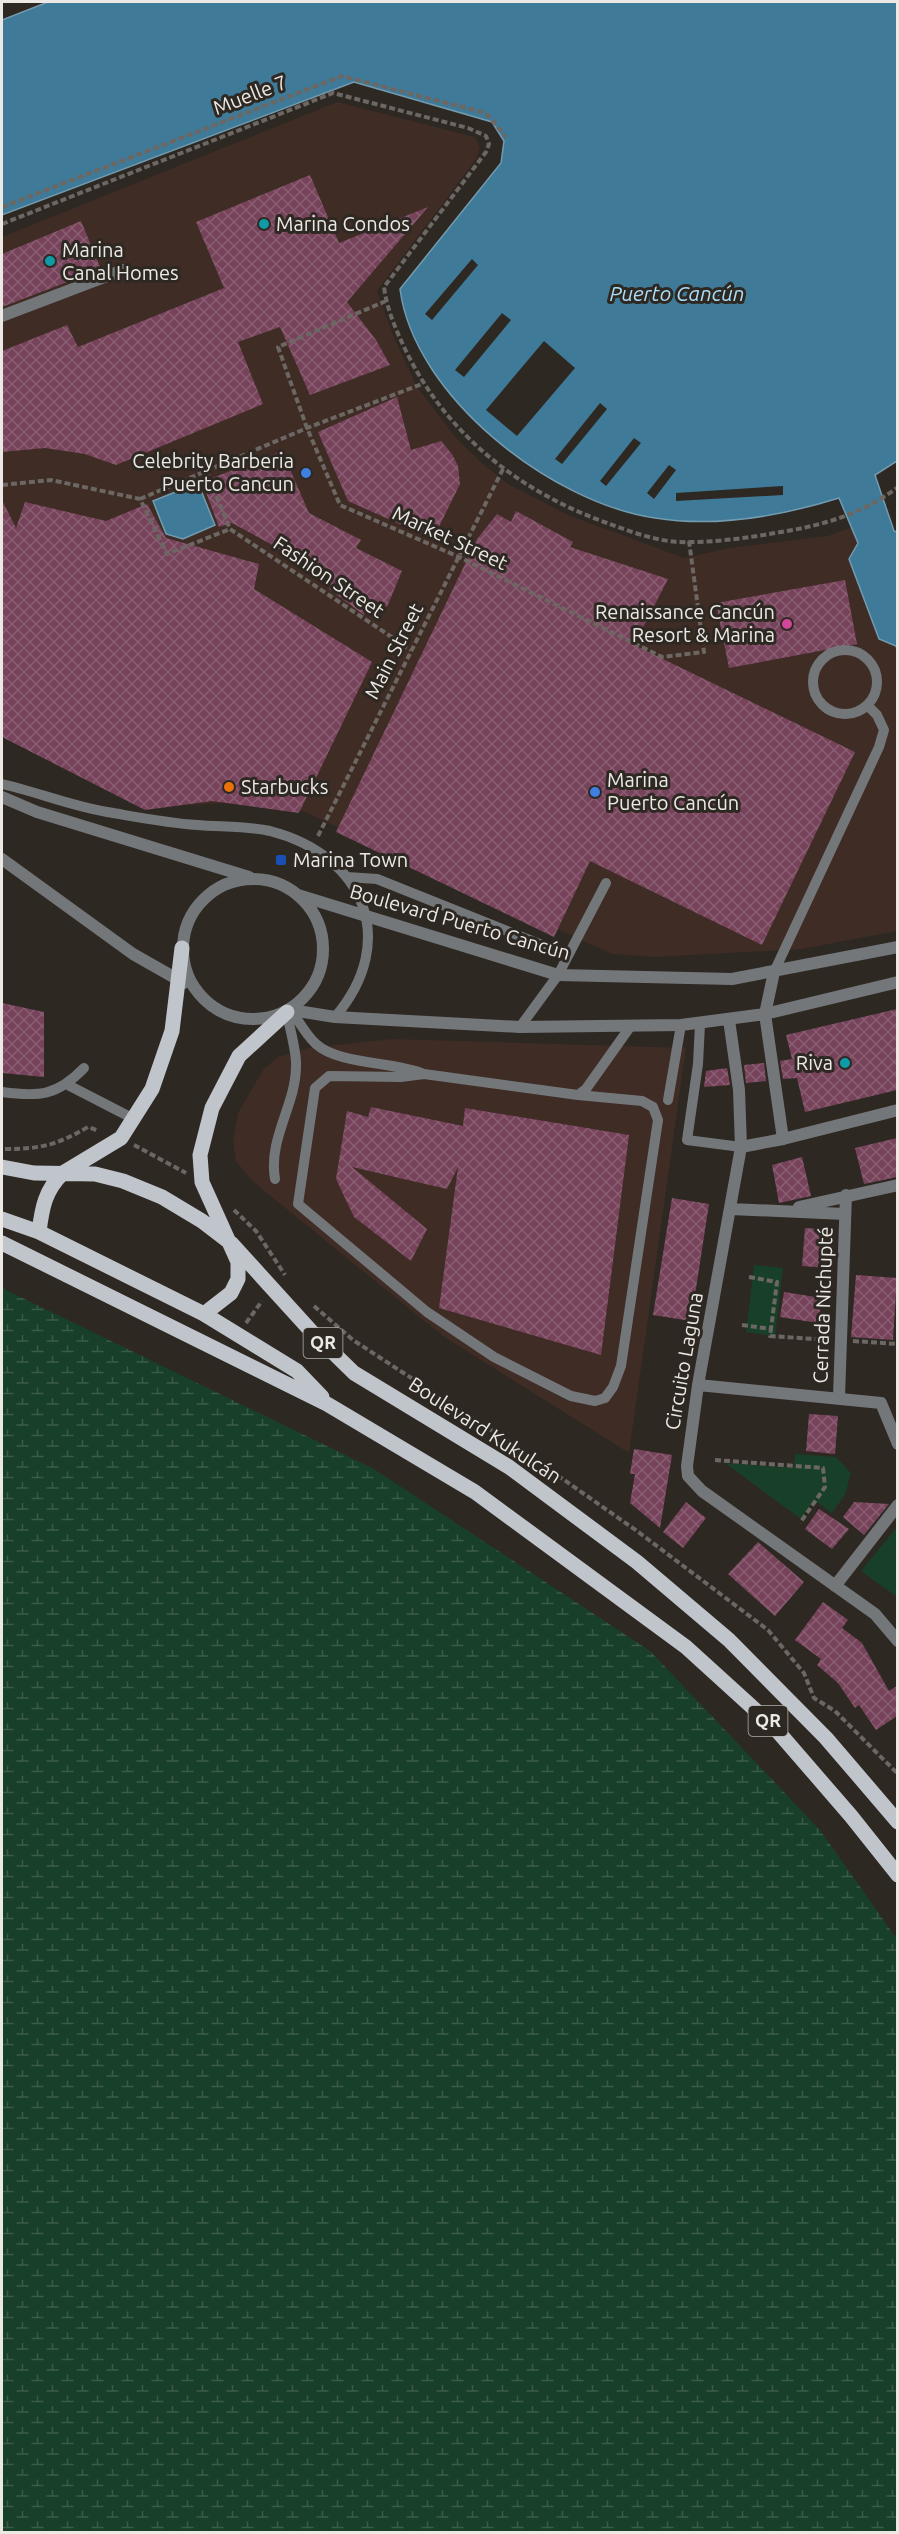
<svg xmlns="http://www.w3.org/2000/svg" width="899" height="2534" font-family="Ubuntu,sans-serif">
<defs>
<pattern id="wetland-marsh" width="20" height="14" patternUnits="userSpaceOnUse" patternTransform="scale(1.5)"><rect width="20" height="14" fill="#183f28"/><path d="M1 5h8M5 5V1M11 12h8M15 12V8" fill="none" stroke="#3a5b47"/></pattern>
<pattern id="building-cross-hatch" width="8" height="8" patternUnits="userSpaceOnUse" patternTransform="scale(1.5)"><rect width="8" height="8" fill="#76435a"/><path d="M0 0l8 8M0 8l8-8" fill="none" stroke="#8a5e72"/></pattern>
</defs>
<rect width="100%" height="100%" fill="#2e2823"/>
<path fill="#3e2c25" d="M337 102 475 137 480 147 477 158 377 291 393 335 417 387 457 439 484 465 508 484 568 515 684 558 730 548 828 536 852 527 897 649V931L802 949 656 957 612 954 298 809 226 803 170 806 158 809 2 734V237Z
M392 1039 686 1048 629 1453 443 1336 252 1181 236 1161 233 1140 238 1113 263 1070 278 1057 308 1048Z"/>
<path fill="url(#wetland-marsh)" d="M2 1288 374 1469 650 1651 820 1830 897 1939V2532H2Z"/>
<path fill="#183f28" d="M754 1265 783 1268 775 1336 746 1332Z
M795 1454 836 1457 851 1473 845 1495 832 1513 814 1500 801 1519 725 1463 794 1468Z
M897 1527V1597L861 1571Z"/>
<path fill="#3f7a98" stroke="#739baf" stroke-width="1.5" d="M48 2H897V461L875 475 894 531 897 532V649L896 646 879 639 849 559 858 543 839 498C781 516 716 528 655 518 552 503 414 397 400 289L501 163 504 141 492 122 354 82 2 215V20Z
M198 483 215 525 183 539 166 534 153 501Z"/>
<path fill="#2e2823" d="M472 259 478 265 432 320 425 314Z
M502 313 511 320 464 377 455 370Z
M544 341 575 368 517 436 486 410Z
M600 403 607 409 562 464 555 459Z
M634 438 641 443 606 486 600 481Z
M669 465 676 470 654 499 647 493Z
M783 486V495L676 501V493Z"/>
<path fill="url(#building-cross-hatch)" d="M310 175 339 243 428 207 347 302 376 340 390 365 310 395 280 327 238 342 263 404 116 465 85 454 45 448 2 452V351L67 325 78 347 224 288 196 222Z
M81 221 101 269 2 307V254Z
M397 397 411 450 441 441 452 454 458 466 460 484 433 539 348 501 318 432Z
M282 451 309 513 361 540 356 548 402 571 387 607 372 599 364 615 329 589 333 578 232 523 219 527 202 482Z
M2 500 16 528 25 502 106 521 147 504 166 538 259 564 254 589 372 662 299 813 212 801 145 810 2 737Z
M516 511 573 542 570 547 668 579 634 645 855 752 762 945 590 861 554 937 336 832 477 539 497 514 511 522Z
M845 580 857 644 729 668 716 603Z
M2 1003 44 1012V1077L2 1073Z
M897 1009V1090L805 1112 797 1078 783 1079 780 1061 792 1059 786 1035Z
M764 1063 766 1081 746 1083 744 1065Z
M727 1068 730 1085 704 1087 706 1071Z
M371 1107 463 1126 465 1108 629 1135 601 1355 439 1308 458 1167 447 1189 352 1167 427 1229 411 1261 354 1217 336 1179 347 1111 368 1117Z
M897 1138V1177L864 1184 855 1148Z
M802 1157 811 1196 779 1203 772 1165Z
M672 1198 709 1204 691 1321 653 1315Z
M805 1228 831 1230 828 1268 802 1266Z
M856 1275 897 1278 893 1340 851 1337Z
M784 1292 822 1298 818 1323 780 1317Z
M809 1414 838 1416 835 1454 806 1451Z
M634 1449 672 1455 660 1528 630 1503 635 1474H630Z
M686 1502 706 1518 683 1548 663 1532Z
M854 1502 889 1504 864 1535 843 1517Z
M819 1509 849 1529 832 1549 805 1529Z
M758 1542 804 1582 775 1616 728 1574Z
M823 1602 848 1620 842 1628 862 1643 889 1691 897 1686V1716L876 1730 859 1705 855 1708 838 1683 817 1665 821 1659 795 1640Z"/>
<g fill="none" stroke-linecap="round" stroke-linejoin="round">
<path stroke="#6c6763" stroke-width="4" stroke-dasharray="6 3" stroke-linecap="butt" d="M2 207 342 76 482 112 489 116 506 137
M2 224 333 93 468 128 486 136 489 144 486 152 384 287C387 310 396 330 406 351 447 435 520 492 607 523 629 531 653 540 677 542 711 543 748 538 781 532 824 525 862 514 898 487
M386 301 278 347 307 428 340 505 459 557 662 657 704 652 689 541
M206 471 230 529 411 650
M2 485 51 480 140 499 167 554 230 529
M140 499 307 428 422 384
M318 836 503 469
M134 1145 186 1173
M5 1149C40 1149 57 1145 88 1127L99 1131
M234 1210 256 1231 285 1275
M749 1277 777 1282 771 1329
M314 1306 353 1340 520 1449 637 1531 768 1630 804 1673 814 1698 835 1711 898 1774
M246 1323 262 1301
M742 1325 771 1329 770 1336 828 1340
M853 1341 898 1344
M715 1460 823 1468 825 1487 800 1523"/>
<path stroke="#74777a" stroke-width="10" d="M813 682a32 32 0 1 1 64 0a32 32 0 1 1-64 0Z
M2 784C37 792 71 806 107 812 137 817 167 823 197 825 220 827 247 826 270 831 364 855 400 941 335 1017
M347 877 377 879 567 955
M774 972 879 747 884 730 877 715 868 706
M291 1010C298 1020 306 1035 316 1044 339 1065 393 1061 424 1074
M700 1024 698 1064 687 1140 741 1147
M520 1027 558 975 606 883
M68 1085 134 1119
M2 1092C39 1097 57 1096 84 1068
M578 1095 642 1101 653 1107 658 1120 621 1366 613 1387 605 1398 595 1401 571 1396 494 1357 427 1312 298 1204 315 1088 329 1076 401 1077 424 1074 578 1095 586 1089 630 1027
M668 1100 681 1025
M275 1179C268 1138 296 1105 296 1066 297 1052 289 1027 287 1012"/>
<path stroke="#74777a" stroke-width="12" d="M2 316 123 270
M898 1110 783 1139 741 1147 698 1385 687 1466 688 1476 702 1491 875 1614 898 1641
M799 1207 898 1185
M731 1209 845 1214
M698 1385 881 1403 898 1444
M839 1397 846 1195
M835 1586 898 1505"/>
<path stroke="#74777a" stroke-width="12" d="M2 797 37 812 249 877
M2 859 133 954 184 983
M183 949a70 70 0 1 1 140 0a70 70 0 1 1-140 0Z
M298 895 558 975 732 979 898 947
M774 972 765 1014 783 1139
M291 1010 335 1017 520 1027 681 1025 765 1014 898 982
M729 1020 739 1090 741 1147"/>
<path stroke="#c0c4cb" stroke-width="15" d="M2 1167 34 1173 95 1174 123 1181 162 1197 202 1221 232 1244 311 1331 354 1373 509 1467 637 1562 729 1640 826 1738 898 1822
M2 1219 39 1232 204 1314 297 1371 322 1397
M39 1232C42 1208 45 1190 63 1173L121 1138 152 1089 172 1031 182 948
M2 1243 327 1404 475 1492 686 1647 774 1727 851 1816 898 1875
M204 1314 231 1293 238 1279V1262L202 1182 200 1155 212 1108 239 1056 287 1012"/>
</g>
<g fill="#0f9aa8" stroke="#2e2823" stroke-width="2">
<circle cx="264" cy="224" r="6"/>
<circle cx="50" cy="261" r="6"/>
<circle cx="845" cy="1063" r="6"/>
</g>
<g fill="#3f7fe0" stroke="#2e2823" stroke-width="2">
<circle cx="306" cy="473" r="6"/>
<circle cx="595" cy="792" r="6"/>
</g>
<circle fill="#d1479c" stroke="#2e2823" stroke-width="2" cx="787" cy="624" r="6"/>
<circle fill="#e8710a" stroke="#2e2823" stroke-width="2" cx="229" cy="787" r="6"/>
<rect fill="#1a4fb4" stroke="#2e2823" stroke-width="2" x="275" y="854" width="12" height="12" rx="3"/>
<g text-anchor="middle" stroke-width="6" stroke-linejoin="round" paint-order="stroke">
<g fill="#2e2823" stroke="#b3afab" stroke-width="1.5">
<rect x="303.5" y="1328" width="39" height="30" rx="4.5"/>
<rect x="748.5" y="1706" width="39" height="30" rx="4.5"/>
</g>
<g font-size="18" font-weight="bold" fill="#ece9e5">
<text x="323" y="1349">QR</text>
<text x="768" y="1727">QR</text>
</g>
<g font-size="20" fill="#ece9e5" stroke="#2e2823">
<text transform="translate(250 95) rotate(-21)" y="7">Muelle 7</text>
<text transform="translate(450 538) rotate(25)" y="7">Market Street</text>
<text transform="translate(329 577) rotate(34)" y="7">Fashion Street</text>
<text transform="translate(394 651) rotate(-63)" y="7">Main Street</text>
<text transform="translate(460 922) rotate(16)" y="7">Boulevard Puerto Cancún</text>
<text transform="translate(823 1305) rotate(-88)" y="7">Cerrada Nichupté</text>
<text transform="translate(684 1361) rotate(-80)" y="7">Circuito Laguna</text>
<text transform="translate(485 1430) rotate(33)" y="7">Boulevard Kukulcán</text>
</g>
<g font-size="20" fill="#ece9e5" stroke="#2e2823" text-anchor="start">
<text x="276" y="231">Marina Condos</text>
<text x="62" y="257">Marina<tspan x="62" dy="23">Canal Homes</tspan></text>
<text x="294" y="468" text-anchor="end">Celebrity Barberia<tspan x="294" dy="23">Puerto Cancun</tspan></text>
<text x="775" y="619" text-anchor="end">Renaissance Cancún<tspan x="775" dy="23">Resort &amp; Marina</tspan></text>
<text x="607" y="787">Marina<tspan x="607" dy="23">Puerto Cancún</tspan></text>
<text x="241" y="794">Starbucks</text>
<text x="293" y="867">Marina Town</text>
<text x="833" y="1070" text-anchor="end">Riva</text>
</g>
<g font-size="21" font-style="italic" fill="#abddf8" stroke="#2e2823">
<text x="677" y="301">Puerto Cancún</text>
</g>
</g>
<rect width="899" height="2534" fill="none" stroke="#ece9e5" stroke-width="6"/>
</svg>
